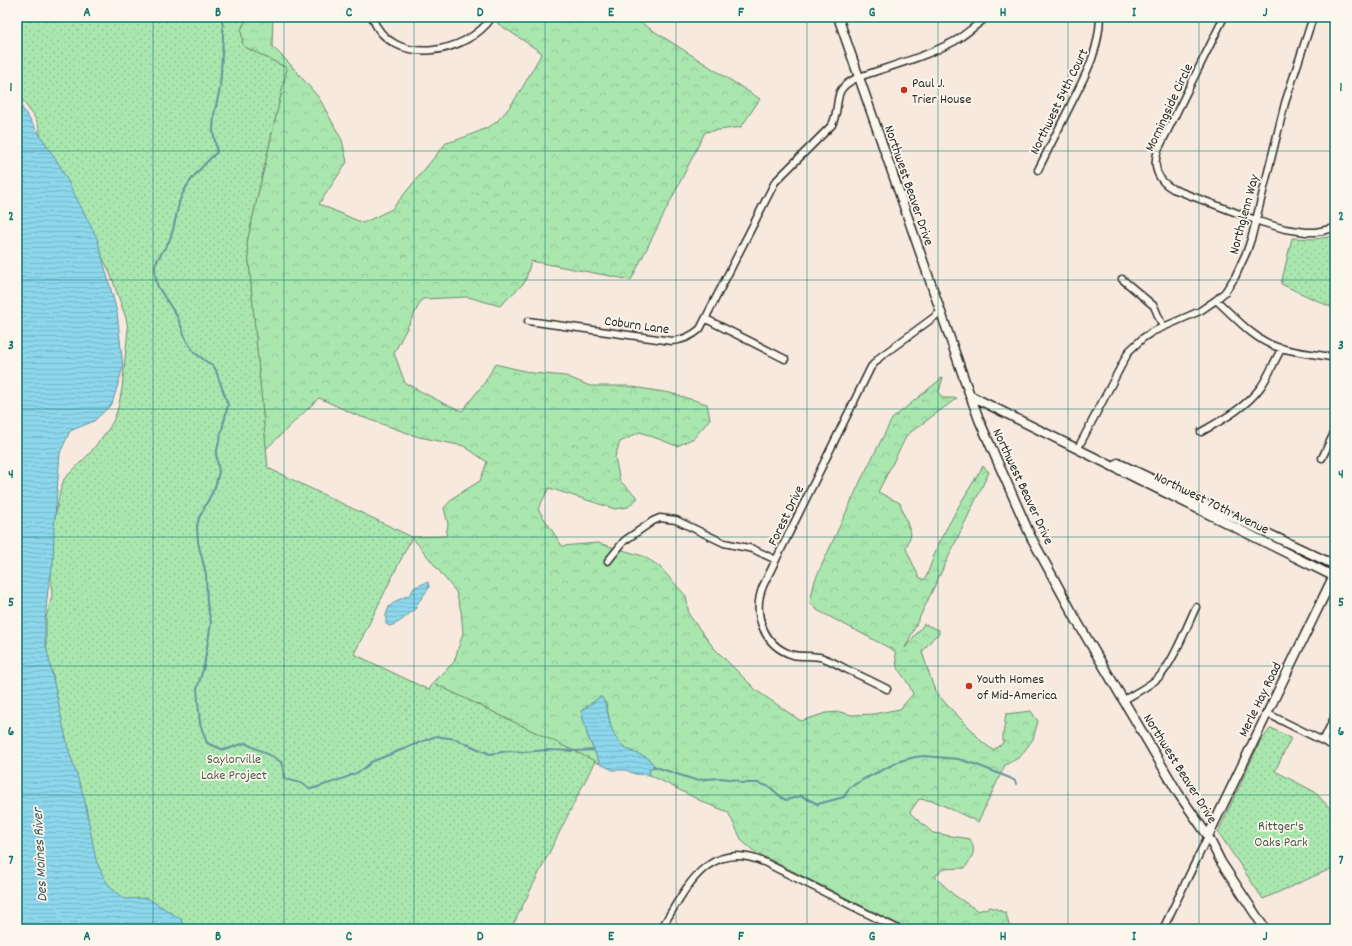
<svg xmlns="http://www.w3.org/2000/svg" width="1352" height="946" font-family="Dekko,sans-serif">
<defs>
<pattern id="forest-crowns" width="20" height="18" patternUnits="userSpaceOnUse"><rect width="20" height="18" fill="#a9e7af"/><path d="M2 6a3 3 0 1 1 6 0M12 15a3 3 0 1 1 6 0" fill="none" stroke="#92c697"/></pattern>
<pattern id="park-dots" width="8" height="8" patternUnits="userSpaceOnUse"><rect width="8" height="8" fill="#a9e7af"/><path d="M2 2h.1M6 6h.1" fill="none" stroke="#92c697" stroke-width="1.8" stroke-linecap="round"/></pattern>
<pattern id="water-rules" width="6" height="5" patternUnits="userSpaceOnUse"><rect width="6" height="5" fill="#8cd7ec"/><path d="M0 2.5h6" fill="none" stroke="#79b9cb"/></pattern>
</defs>
<rect width="100%" height="100%" fill="#f8e9de"/>
<filter id="ink" filterUnits="userSpaceOnUse"><feTurbulence type="fractalNoise" baseFrequency=".025" numOctaves="2"/><feDisplacementMap in="SourceGraphic" scale="8" xChannelSelector="R" yChannelSelector="G"/><feConvolveMatrix kernelMatrix="1 2 1 2 8 2 1 2 1" color-interpolation-filters="sRGB"/></filter>
<g filter="url(#ink)">
<path fill="url(#forest-crowns)" stroke="#6a896d" d="M247 17H273L272 46 290 64 319 98 342 140 347 162 319 204 363 223 392 209 446 143C456 141 489 128 495 123 516 104 528 76 542 53L497 23 501 17H632L760 99 741 127 705 132 631 280 531 261 525 282 500 306 468 297 422 299 394 353 405 383 443 403 462 411 485 382 495 364 533 373 566 376 590 386H627L670 393 707 404 710 419 694 438 677 446 640 432 620 442 615 457 620 481 638 498 628 507 615 509 549 488 538 509 562 546 598 543 643 556 659 566 686 596 689 615 713 647 757 691 801 721 826 713 840 712 852 715 873 714 900 709 913 694 909 685 897 667 895 651 817 610 810 602 815 580 860 482 892 419 943 377 939 392 942 398H957L907 435 878 492 900 503 911 534 906 549 919 577 925 580 939 542 960 504 983 466 989 472 905 648 924 624 939 630V634L934 637 922 652 935 691 947 705 972 730 982 742 993 750 1003 743V735L1006 714 1031 711 1038 721 1033 739 1020 757 1005 765 978 822 934 801 919 799 910 812 911 814 933 833 970 839C977 851 972 857 965 868L942 869 935 877 954 895 978 911 991 907 1006 913 1010 929H908L755 852 742 841 728 812 705 803 650 775 649 769 655 766 645 757 636 754 620 744 612 732 606 703 600 697 581 711 588 737 600 764 433 683 454 662 463 633 461 611 456 592 412 537 446 536 448 524 444 508 454 497 480 481 487 462 464 446 419 437 356 415 319 398 266 449 247 242 287 68 243 46 241 30Z"/>
<path fill="url(#park-dots)" stroke="#6a896d" d="M17 17H247L241 30 243 46 287 68 247 242 268 468 412 537 354 654 429 690 433 683 595 761 511 929H76L56 704 53 675 47 659 46 635V618L52 596 50 558 51 537 60 492 64 479 90 453 110 427 115 417 118 408 122 389 128 329 126 318 109 270 43 147 38 124 34 116 17 93Z
M1335 236V309L1281 284 1292 238 1315 239Z
M1271 728 1291 738 1275 771 1315 792 1335 814V867L1263 899 1218 832 1260 742Z"/>
<path fill="url(#water-rules)" stroke="#65929f" d="M17 100 60 166 97 238 117 312 123 367 112 404 94 421 70 431 60 453 54 530 53 563 48 589 45 621V641L68 748 84 797 96 860 104 878 111 888 124 899 147 898 181 919 184 929H17Z
M428 582 429 588 417 604 416 608C406 616 402 622 390 626L386 624V615L389 607 396 601 409 595 415 587Z
M600 697H602C610 712 608 731 621 744 628 752 637 753 646 757 650 759 652 763 655 766L649 769 650 775 635 774 626 770H613L600 764 588 737 581 711Z"/>
<g fill="none" stroke-linecap="round" stroke-linejoin="round">
<path stroke="#65929f" stroke-width="2" d="M221 17 223 26V38L220 88 214 115 213 131 217 152C203 165 186 182 180 200 176 213 175 226 170 239 167 246 156 260 155 266 155 271 156 282 158 287L178 318 187 342 195 353 215 368 228 405 216 454 219 472 215 487 199 518 197 526 198 542 206 574 207 603 211 623 204 666 197 689 200 724 207 743 224 750 245 743 273 757 281 762 284 772 283 774 285 779 301 783 311 789C326 784 362 775 371 762L436 736 455 739 490 754 508 751 525 752 546 750 576 751 594 750
M653 766 695 780 720 778 737 780 741 783H758L770 787 782 798 786 800 801 796 818 804 844 797 850 787 866 778 900 761 915 757 924 756 958 759 977 765 1010 778 1015 781 1016 784"/>
<defs>
<path id="minor" d="M372 17C391 68 467 55 492 17
M1224 17 1158 150C1152 167 1158 181 1173 189L1261 222 1285 229 1306 232H1316L1335 228
M1038 170C1049 148 1060 126 1071 104 1086 74 1099 51 1100 17
M1122 279 1154 306 1163 327
M1216 300C1235 317 1253 339 1277 347 1296 353 1316 354 1335 358
M706 319 785 359
M528 321 672 341C683 340 692 336 700 329L775 182 832 125C843 101 829 90 859 77 891 66 925 57 955 41 966 34 976 25 987 17
M1201 432C1222 420 1245 408 1260 388 1269 376 1274 361 1282 348
M1078 448 1129 351 1143 338 1152 332 1200 311 1216 300 1225 292 1235 277 1247 251 1252 236 1285 103 1313 17
M1322 458 1335 431
M608 561 624 541 653 521 660 518 676 520 724 543 753 549 776 560
M887 689C874 682 861 676 848 670 840 666 832 661 823 658 814 655 803 657 793 655 763 646 752 613 763 586L871 367 880 357 941 312
M1124 700C1135 693 1148 687 1158 678 1172 665 1187 626 1196 607
M1266 713 1335 747
M1323 741 1335 716
M1335 917V922
M661 929C686 889 707 838 764 862L898 929
M1163 929 1208 836"/>
<path id="major" d="M838 17 967 387 980 422 1031 537 1078 623 1178 793 1208 836 1221 862 1265 929
M970 396 973 397C1094 457 1214 517 1335 577
M1118 463 1335 565
M1208 836 1335 573"/>
</defs>
<use href="#minor" stroke="#2b2b2b" stroke-width="9"/>
<use href="#major" stroke="#2b2b2b" stroke-width="11"/>
<use href="#minor" stroke="#fbf7ec" stroke-width="6"/>
<use href="#major" stroke="#fbf7ec" stroke-width="8"/>
</g>
</g>
<path fill="none" stroke="#0f766e" stroke-width="1" stroke-opacity="0.55" d="M153 17V929M284 17V929M414 17V929M545 17V929M676 17V929M807 17V929M938 17V929M1068 17V929M1199 17V929M17 151H1335M17 280H1335M17 409H1335M17 537H1335M17 666H1335M17 795H1335"/>
<g fill="#c8321e" stroke="#fbf7ec" stroke-width="1.5">
<circle cx="904" cy="90" r="4"/>
<circle cx="969" cy="686" r="4"/>
</g>
<g text-anchor="middle" stroke-width="3.5" stroke-linejoin="round" paint-order="stroke">
<g font-size="14" fill="#2b2b2b" stroke="#fbf7ec" text-anchor="start">
<text x="912" y="87">Paul J.<tspan x="912" dy="16">Trier House</tspan></text>
<text x="977" y="683">Youth Homes<tspan x="977" dy="16">of Mid-America</tspan></text>
</g>
<g font-size="14" fill="#2b2b2b" stroke="#fbf7ec">
<text transform="translate(1058 101) rotate(-64)" y="5">Northwest 54th Court</text>
<text transform="translate(1168 107) rotate(-65)" y="5">Morningside Circle</text>
<text transform="translate(910 185) rotate(71)" y="5">Northwest Beaver Drive</text>
<text transform="translate(1243 214) rotate(-75)" y="5">Northglenn Way</text>
<text transform="translate(637 324) rotate(8)" y="5">Coburn Lane</text>
<text transform="translate(1024 486) rotate(65)" y="5">Northwest Beaver Drive</text>
<text transform="translate(1212 502) rotate(26)" y="5">Northwest 70th Avenue</text>
<text transform="translate(785 515) rotate(-64)" y="5">Forest Drive</text>
<text transform="translate(1259 699) rotate(-64)" y="5">Merle Hay Road</text>
<text transform="translate(1181 768) rotate(58)" y="5">Northwest Beaver Drive</text>
</g>
<g font-size="14" fill="#4a5a4c" stroke="#fbf7ec">
<text x="234" y="763">Saylorville<tspan x="234" dy="16">Lake Project</tspan></text>
<text x="1281" y="830">Rittger's<tspan x="1281" dy="16">Oaks Park</tspan></text>
</g>
<g font-size="15" font-style="italic" fill="#43565b" stroke="#fbf7ec">
<text transform="translate(39 855) rotate(-93)" y="5">Des Moines River</text>
</g>
</g>
<rect width="1352" height="946" fill="none" stroke="#fbf7ec" stroke-width="44"/>
<rect x="22" y="22" width="1308" height="902" fill="none" stroke="#0f766e" stroke-width="1.5"/>
<g font-size="13" text-anchor="middle" font-weight="bold" fill="#0f766e">
<text x="87" y="16">A</text>
<text x="218" y="16">B</text>
<text x="349" y="16">C</text>
<text x="480" y="16">D</text>
<text x="611" y="16">E</text>
<text x="741" y="16">F</text>
<text x="872" y="16">G</text>
<text x="1003" y="16">H</text>
<text x="1134" y="16">I</text>
<text x="1265" y="16">J</text>
<text x="11" y="91">1</text>
<text x="1341" y="91">1</text>
<text x="11" y="220">2</text>
<text x="1341" y="220">2</text>
<text x="11" y="349">3</text>
<text x="1341" y="349">3</text>
<text x="11" y="478">4</text>
<text x="1341" y="478">4</text>
<text x="11" y="606">5</text>
<text x="1341" y="606">5</text>
<text x="11" y="735">6</text>
<text x="1341" y="735">6</text>
<text x="11" y="864">7</text>
<text x="1341" y="864">7</text>
<text x="87" y="940">A</text>
<text x="218" y="940">B</text>
<text x="349" y="940">C</text>
<text x="480" y="940">D</text>
<text x="611" y="940">E</text>
<text x="741" y="940">F</text>
<text x="872" y="940">G</text>
<text x="1003" y="940">H</text>
<text x="1134" y="940">I</text>
<text x="1265" y="940">J</text>
</g>
</svg>
